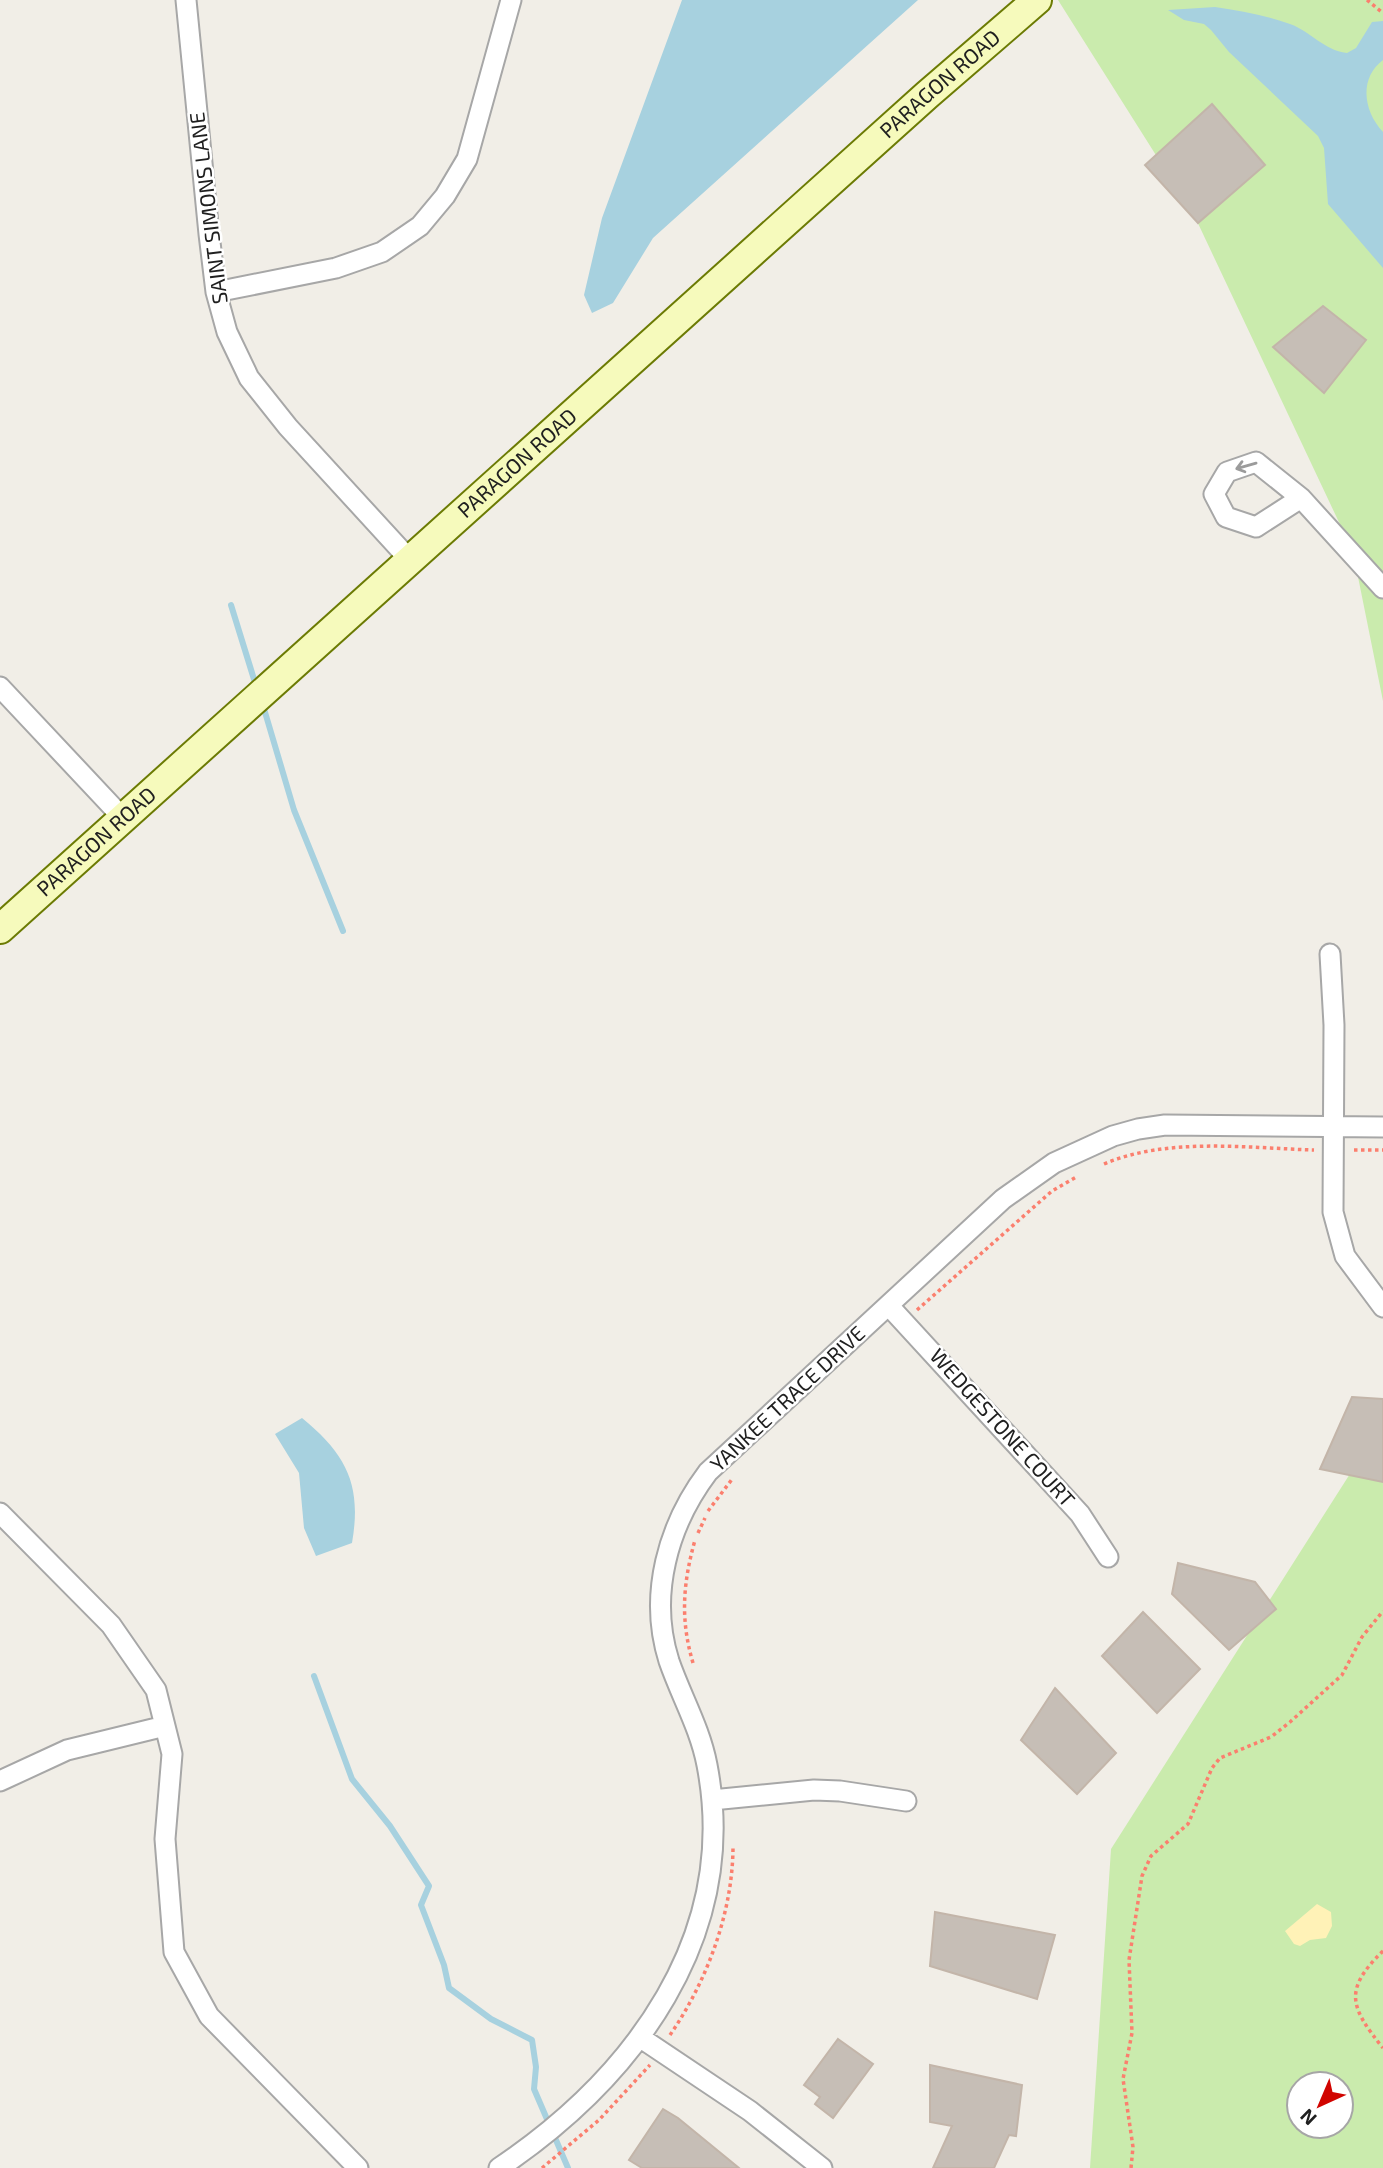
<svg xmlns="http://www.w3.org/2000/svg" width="1383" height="2168" font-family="'Exo 2',sans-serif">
<rect width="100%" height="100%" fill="#f1eee7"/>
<path fill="#caebad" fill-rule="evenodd" d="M1058 0H1383V701L1353 552 1195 217Z
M1383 1422V2168H1090L1111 1849ZM1299 2084H1341V2126H1299Z"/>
<path fill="#fff2b7" d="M1317 1904 1331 1912 1332 1926 1326 1938 1310 1940 1300 1946 1294 1944 1285 1931Z"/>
<path fill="#a7d1df" d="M682 0H918L653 238 613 303 592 313 584 295 602 218Z
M1215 7C1240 11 1266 15 1290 24 1312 32 1323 50 1347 53L1356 48 1372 22 1383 21V60C1359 78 1363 111 1383 132V268L1328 204 1324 148 1318 136 1229 52 1211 30 1204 24 1184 20 1168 10Z
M302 1418C347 1455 362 1485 352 1543L316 1556 304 1528 299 1473 275 1434Z"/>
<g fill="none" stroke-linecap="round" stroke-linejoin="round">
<path stroke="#a7d1df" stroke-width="6" d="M231 605 257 689
M262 702 294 810 343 931
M314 1676 352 1779 390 1826 429 1886 421 1905 444 1965 449 1988 491 2019 532 2040 536 2067 534 2089 568 2168"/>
</g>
<path fill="#c6beb6" stroke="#c3b5a9" stroke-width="2" d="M1212 104 1265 165 1198 223 1145 165Z
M1323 306 1366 340 1324 393 1273 347Z
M1352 1397 1383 1399V1482L1320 1469Z
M1178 1563 1255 1582 1276 1609 1229 1650 1172 1594Z
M1143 1612 1200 1669 1157 1713 1102 1656Z
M1055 1688 1116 1753 1077 1794 1021 1740Z
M935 1912 1055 1935 1037 1999 930 1966Z
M838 2039 873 2064 833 2118 815 2104 820 2097 804 2085Z
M930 2065 1022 2085 1016 2136 1009 2135 994 2168H933L952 2126 930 2122Z
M663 2109 678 2118 739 2168H642L629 2160Z"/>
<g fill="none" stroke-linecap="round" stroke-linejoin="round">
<defs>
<path id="street" d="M186 0 209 234 216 292 227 332 249 378 288 427 409 559
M216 292 336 268 382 252 420 226 445 196 467 159 511 0
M1301 498 1256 527 1226 517 1214 494 1227 472 1256 462 1301 498 1383 588
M0 687 122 817
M1330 954 1334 1025 1333 1212 1345 1256 1383 1307
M889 1306 1080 1514 1108 1557
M0 1513 111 1625 156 1690 172 1754 165 1839 174 1952 209 2016 358 2168
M0 1781 67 1750 165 1726
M712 1800 814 1790 840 1791 906 1801
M641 2038 750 2111 822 2168
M499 2168C634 2077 740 1936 707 1765 700 1728 681 1696 669 1661 648 1595 668 1525 708 1472L1003 1199 1054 1163 1113 1136 1138 1129 1165 1125 1383 1127"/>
<g id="secondary">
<path id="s1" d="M0 929 927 95 1037 0"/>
</g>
</defs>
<use href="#street" stroke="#a7a7a7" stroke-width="23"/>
<use href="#secondary" stroke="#6c7b04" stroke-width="32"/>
<path stroke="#fb7f6e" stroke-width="3.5" stroke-dasharray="3.5 3.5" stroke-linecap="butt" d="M1367 0 1383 13
M1354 1150H1383
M1104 1164C1167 1137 1247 1148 1314 1150
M917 1310 1052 1191 1078 1176
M708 1511 733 1478
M698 1533 705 1518
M693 1663C680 1619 683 1583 695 1540
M1383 1951C1343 1990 1350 2007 1383 2048
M670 2035C707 1981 733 1912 733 1846
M542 2168 599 2120 650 2065
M1131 2168 1133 2147 1123 2079 1132 2033 1129 1960 1142 1876 1151 1856 1188 1824 1212 1768 1220 1758 1271 1737 1290 1722 1342 1675 1362 1637 1383 1611"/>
<use href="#street" stroke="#fff" stroke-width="19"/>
<use href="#secondary" stroke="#f6fabc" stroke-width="28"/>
</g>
<defs><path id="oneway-shaft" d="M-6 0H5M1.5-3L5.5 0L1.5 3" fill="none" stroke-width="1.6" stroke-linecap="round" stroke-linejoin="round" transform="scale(1.75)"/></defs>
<use stroke="#9b9b9b" href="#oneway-shaft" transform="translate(1246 466) rotate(164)"/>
<g text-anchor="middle" stroke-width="5" stroke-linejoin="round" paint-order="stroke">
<g font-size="21" fill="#202020" stroke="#fff">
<text dy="7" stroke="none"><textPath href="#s1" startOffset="1264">PARAGON ROAD</textPath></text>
<text transform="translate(209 208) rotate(-97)" y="7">SAINT SIMONS LANE</text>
<text dy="7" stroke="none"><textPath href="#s1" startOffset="696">PARAGON ROAD</textPath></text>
<text dy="7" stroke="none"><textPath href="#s1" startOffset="130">PARAGON ROAD</textPath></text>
<text transform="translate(788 1399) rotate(-43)" y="7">YANKEE TRACE DRIVE</text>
<text transform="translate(1002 1428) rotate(48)" y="7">WEDGESTONE COURT</text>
</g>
</g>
<g transform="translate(1320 2105) rotate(224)"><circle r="33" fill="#ffffff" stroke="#a6a6a6" stroke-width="2"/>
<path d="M0-5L12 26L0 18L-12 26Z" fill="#d10400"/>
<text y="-10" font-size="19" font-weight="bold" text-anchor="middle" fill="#202020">N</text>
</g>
</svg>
